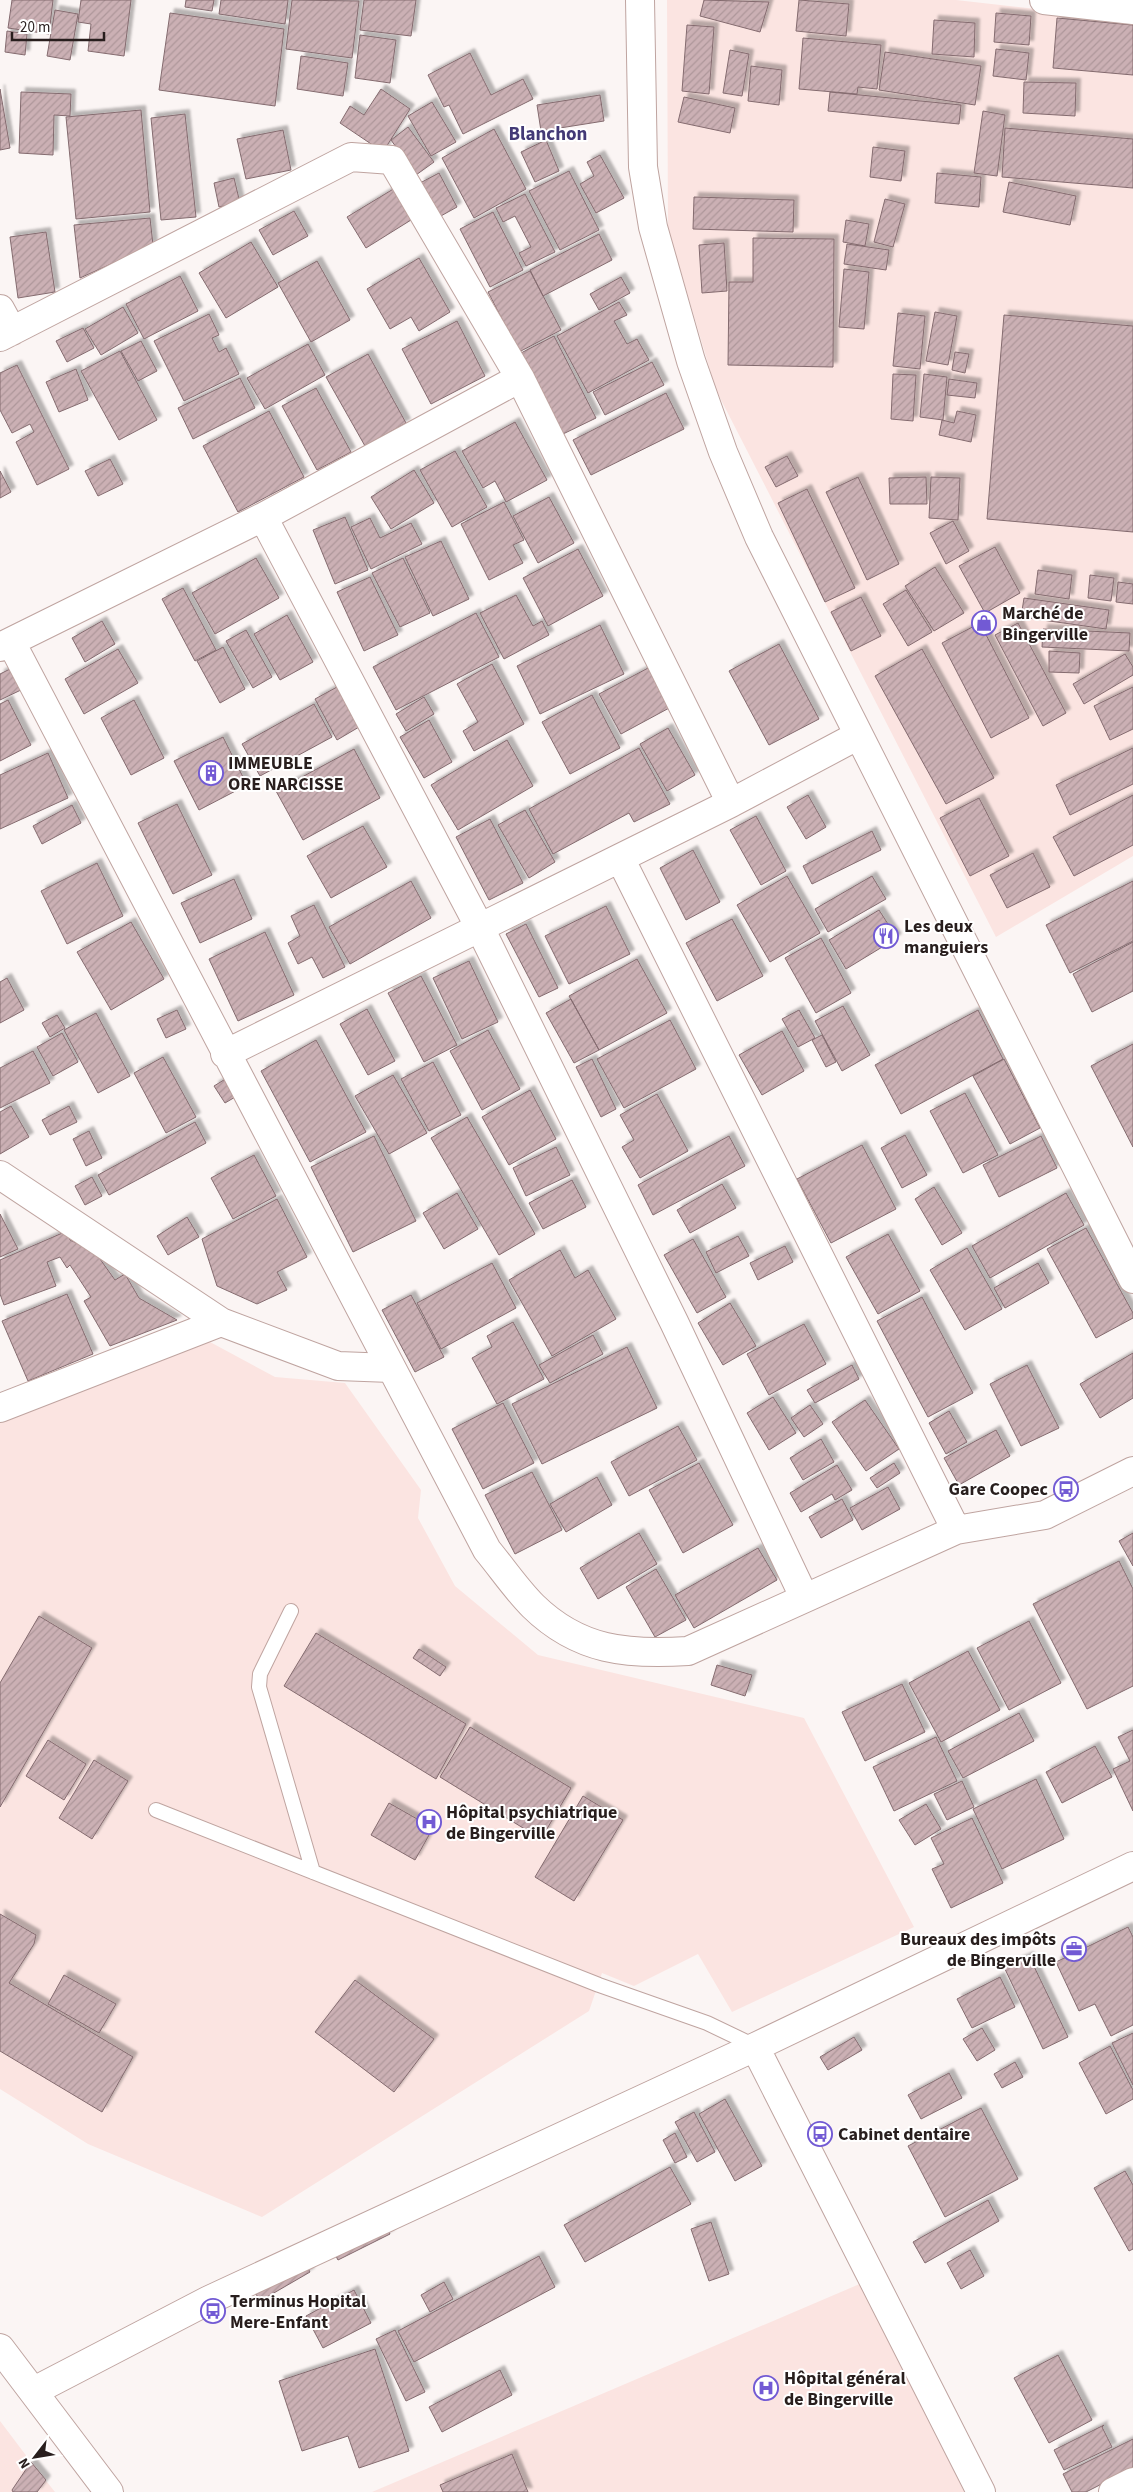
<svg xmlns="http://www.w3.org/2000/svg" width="1133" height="2492" font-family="'Source Sans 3',sans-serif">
<defs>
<pattern id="building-hatch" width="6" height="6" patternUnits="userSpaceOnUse" patternTransform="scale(1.25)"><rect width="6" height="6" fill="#cbb0b4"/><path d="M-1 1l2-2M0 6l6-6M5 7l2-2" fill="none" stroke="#ae979a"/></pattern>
<filter id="shadow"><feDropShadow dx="4.5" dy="-4.5" stdDeviation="1" flood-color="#0004"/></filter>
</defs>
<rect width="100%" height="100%" fill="#fbf5f4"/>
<path fill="#fbe4e1" d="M667 0H956L1133 20V856L996 937 716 390 668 229Z
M210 1342 275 1377 345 1383 421 1490 418 1518 455 1586 538 1655 804 1718 914 1927 732 2012 698 1954 634 1986 602 1973 589 2011 262 2217 88 2144 0 2089V1421Z
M862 2283 967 2492H372Z
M0 2421 31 2462 55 2492H0Z"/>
<path fill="url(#building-hatch)" stroke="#846b6f" filter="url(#shadow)" d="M12 0H53L49 34 8 28Z
M81 0H131L124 56 88 51 91 24 78 22Z
M186 0H214L212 11 185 7Z
M221 0H288L285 24 219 14Z
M292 0 359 1 352 58 286 49Z
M364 0H416L411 36 360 30Z
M704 0 769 2 760 32 700 16Z
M799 0 849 4 846 36 796 31Z
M55 10 78 14 70 60 47 56Z
M170 13 284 29 275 106 159 90Z
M996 13 1031 16 1029 45 994 42Z
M1057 18 1133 25V75L1053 68Z
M934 20 975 23 974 57 932 54Z
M687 25 714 27 709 94 682 91Z
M7 31 27 34 25 55 5 52Z
M360 35 396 40 390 83 355 78Z
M803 38 881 45 877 89 858 87 857 94 799 89Z
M996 49 1029 53 1026 80 993 76Z
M730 50 749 54 742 96 723 93Z
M885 52 981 66 975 105 879 90Z
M470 53 491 95 523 79 533 99 463 134 449 105 444 107 428 75Z
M301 56 348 63 343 96 297 89Z
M751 66 782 70 779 105 748 101Z
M1024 82 1076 83 1075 116 1023 113Z
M0 89 10 148 0 150Z
M381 89 410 109 383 152 340 123 350 106 364 115Z
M21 92 71 94 70 116 54 115 53 155 19 153Z
M830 92 961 105 959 124 828 111Z
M600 95 604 121 541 131 537 105Z
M684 97 735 108 730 133 678 122Z
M432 102 456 142 431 156 408 116Z
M141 110 150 212 76 219 66 117Z
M983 111 1005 115 997 176 974 173Z
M185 114 196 217 161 220 151 118Z
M408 127 434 162 416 175 391 140Z
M1005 128 1133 139V188L1002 177Z
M494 129 526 189 474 218 442 158Z
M283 130 291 170 246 179 237 139Z
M546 140 559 171 535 182 521 152Z
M873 147 905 151 901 181 870 177Z
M600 155 624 198 596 213 580 184 594 176 587 162Z
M569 171 599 230 560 250 529 191Z
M439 173 457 207 439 217 420 183Z
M937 173 981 177 979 207 935 203Z
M234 178 240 203 219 207 214 183Z
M1009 182 1076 196 1070 225 1003 212Z
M400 185 419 215 366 248 347 217Z
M525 194 555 252 526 266 519 253 531 247 515 216 503 222 496 208Z
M694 197 794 200 793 232 693 229Z
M885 199 905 204 893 247 874 242Z
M294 211 308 236 273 255 259 230Z
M493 212 523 270 490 287 460 229Z
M150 218 153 245 80 278 74 225Z
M846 220 869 224 865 246 843 242Z
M46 232 55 292 18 298 10 237Z
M599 234 612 260 543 296 530 270Z
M753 238 834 239 833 367 728 365 729 282H753Z
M251 242 278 287 226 318 199 273Z
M724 243 727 291 702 293 699 245Z
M847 244 889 250 886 270 844 264Z
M419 258 450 312 419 331 411 317 390 329 367 289Z
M317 261 350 320 311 342 278 283Z
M844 269 869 272 864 329 839 327Z
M530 271 561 330 519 352 488 292Z
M180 276 198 311 144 339 126 304Z
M621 277 630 293 599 310 590 294Z
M619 302 627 315 614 321 627 344 637 339 649 360 588 393 557 336Z
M123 307 138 333 101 355 85 329Z
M935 312 957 316 948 365 926 361Z
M898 313 925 316 920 369 893 366Z
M209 314 219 335 212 338 219 352 226 348 239 374 184 401 154 341Z
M1004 315 1133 326V532L987 519Z
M457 321 485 376 431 404 402 349Z
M83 328 94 348 67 362 56 341Z
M554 336 596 418 563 434 521 353Z
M141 341 157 371 138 381 121 351Z
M308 344 325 375 265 409 247 378Z
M120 351 157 420 119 440 81 371Z
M955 352 969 354 965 373 952 370Z
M368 354 406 423 365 446 326 377Z
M652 362 664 385 605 415 593 392Z
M17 365 69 469 37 485 16 442 34 432 30 424 12 433 0 410V373Z
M76 369 88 400 59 412 46 382Z
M893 374 916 375 913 421 891 419Z
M924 374 947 377 943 420 920 417Z
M240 378 255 408 193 439 178 408Z
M949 379 977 383 975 398 947 395Z
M316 388 351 452 317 470 282 406Z
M666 393 684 429 591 475 573 440Z
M269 411 304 477 238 512 203 446Z
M957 411 976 415 971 442 939 435 942 420 954 423Z
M515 422 547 480 506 502 495 481 483 488 462 451Z
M455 451 487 507 452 527 420 470Z
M787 456 798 476 776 487 765 467Z
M110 459 123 484 98 496 85 471Z
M414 470 434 503 391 529 371 497Z
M0 471 11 492 0 498Z
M858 477 899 564 867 580 826 492Z
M926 477 927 504H890L889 478Z
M931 477 960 478 958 520 929 518Z
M807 489 855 588 825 602 778 503Z
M549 497 574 543 538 563 513 516Z
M504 502 524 540 513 545 523 563 489 580 461 524Z
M345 517 368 570 335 584 313 530Z
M370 518 380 538 411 523 422 544 371 569 351 527Z
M953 521 969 551 946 564 930 533Z
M441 541 469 599 433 616 405 557Z
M995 547 1020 593 985 613 959 566Z
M578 549 603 596 548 626 523 578Z
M256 558 279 598 215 634 192 593Z
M403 558 430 613 400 627 372 573Z
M935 567 964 613 934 631 905 586Z
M1038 570 1072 575 1069 599 1035 594Z
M1090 575 1114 578 1111 601 1088 598Z
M370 577 398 635 364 651 337 592Z
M1118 582 1133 584V604L1116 602Z
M183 588 216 650 195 661 162 599Z
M906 590 932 632 908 646 883 604Z
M516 595 533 626 542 621 549 635 504 659 480 613Z
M861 597 881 636 851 651 831 612Z
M1024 598 1109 610 1106 629 1021 617Z
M476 613 499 657 396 710 373 667Z
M287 615 313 662 280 680 254 634Z
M102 621 115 644 85 662 72 638Z
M980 623 1029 718 991 738 942 643Z
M1018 623 1066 713 1043 726 995 635Z
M600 625 624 674 540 714 517 666Z
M1043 629 1130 633 1129 651 1042 647Z
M246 630 272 677 253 688 226 641Z
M779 644 819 719 769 745 729 671Z
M223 647 245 689 220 703 197 661Z
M118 649 138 683 84 714 65 679Z
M922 649 994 778 946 804 875 676Z
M1049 651 1080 653 1079 673 1049 672Z
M1125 654 1133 667V675L1084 704 1073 684Z
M492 664 524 724 474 751 463 731 478 722 457 684Z
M650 667 671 707 621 734 599 694Z
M12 668 23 689 0 700V674Z
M337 687 359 727 337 740 315 699Z
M1133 687V729L1110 740 1094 706Z
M592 695 620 748 570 774 542 722Z
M424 697 434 714 406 731 396 714Z
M8 700 31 745 0 761V704Z
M134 700 164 758 131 775 101 718Z
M314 704 332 737 260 776 242 744Z
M429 720 452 762 424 778 400 737Z
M668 728 695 775 667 791 640 744Z
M223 737 247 785 199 810 174 761Z
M507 740 533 786 458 830 431 785Z
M639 748 670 804 634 822 629 813 553 854 529 809Z
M1133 748V784L1070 815 1056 785Z
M354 749 380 798 303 840 276 791Z
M48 753 68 798 0 829V775Z
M808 795 826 827 806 839 787 807Z
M1133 795V845L1074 876 1053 837Z
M979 798 1009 856 970 876 940 818Z
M177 804 212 875 173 894 138 823Z
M72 805 81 823 42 844 33 826Z
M525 810 555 862 529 878 498 825Z
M756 816 786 871 761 885 730 830Z
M490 819 523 883 489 900 456 837Z
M363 826 387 867 331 898 307 856Z
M872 831 881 850 812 884 803 866Z
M693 850 720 902 686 920 660 868Z
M1033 853 1050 887 1007 908 990 875Z
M97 863 123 916 67 944 41 891Z
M787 876 820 933 770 962 737 905Z
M872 876 886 899 828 932 815 909Z
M234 879 252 919 200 943 181 903Z
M411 881 431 918 350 964 329 927Z
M1133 881V941L1070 973 1046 925Z
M314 905 345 967 323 978 312 957 298 964 288 943 300 936 291 916Z
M606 906 630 954 569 984 545 936Z
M879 910 897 938 846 969 829 940Z
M732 919 763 976 717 1001 686 943Z
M131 922 164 979 111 1010 77 952Z
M526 924 558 988 539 997 506 934Z
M265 932 294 995 238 1021 209 959Z
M821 938 851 993 816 1013 785 958Z
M1133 942V991L1092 1012 1073 974Z
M637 959 667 1013 599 1050 569 996Z
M469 961 498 1022 462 1039 433 978Z
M421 976 457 1045 424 1062 388 993Z
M7 978 24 1010 0 1023V982Z
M571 999 599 1050 574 1063 546 1013Z
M843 1006 870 1055 842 1071 815 1021Z
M367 1009 395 1061 368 1075 340 1024Z
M177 1010 186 1029 166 1038 157 1019Z
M799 1010 815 1038 798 1047 782 1019Z
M978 1010 1003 1059 901 1114 875 1065Z
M96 1013 130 1076 98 1093 64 1030Z
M57 1015 65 1028 50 1037 42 1023Z
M670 1020 696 1069 624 1108 597 1059Z
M488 1030 520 1089 482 1110 450 1051Z
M782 1031 804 1071 762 1095 739 1055Z
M62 1033 78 1062 53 1076 37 1047Z
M822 1035 836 1062 826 1067 812 1040Z
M316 1040 366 1132 310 1162 261 1071Z
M1133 1044V1147L1091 1066Z
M33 1051 50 1083 0 1108V1068Z
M163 1057 196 1117 166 1133 134 1073Z
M592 1059 616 1109 601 1117 576 1067Z
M1004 1059 1040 1128 1010 1144 973 1076Z
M433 1062 461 1115 429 1131 401 1079Z
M232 1075 242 1093 225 1103 214 1086Z
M393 1075 427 1133 389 1154 355 1096Z
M530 1090 556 1139 509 1165 482 1117Z
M965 1093 998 1155 963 1173 930 1111Z
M657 1094 688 1151 640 1178 622 1147 634 1140 620 1115Z
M11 1106 29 1137 0 1154V1112Z
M69 1106 77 1122 50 1135 42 1120Z
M467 1117 535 1234 499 1255 431 1138Z
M195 1122 206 1143 109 1195 98 1175Z
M89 1131 102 1158 86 1166 73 1139Z
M905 1135 927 1175 902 1188 881 1148Z
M374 1136 416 1221 353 1252 311 1167Z
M729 1136 745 1166 653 1215 638 1185Z
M1041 1136 1057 1168 999 1197 983 1165Z
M862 1145 896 1209 831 1243 797 1179Z
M556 1147 570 1175 526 1196 513 1168Z
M254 1155 276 1196 233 1219 211 1178Z
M92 1177 102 1196 85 1205 75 1186Z
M572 1180 586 1207 543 1229 529 1203Z
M722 1184 736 1208 690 1233 677 1210Z
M934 1187 962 1233 942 1245 915 1199Z
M457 1193 478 1229 444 1249 423 1213Z
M1066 1193 1084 1225 990 1278 972 1246Z
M277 1199 307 1257 277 1272 287 1290 257 1304 217 1286 202 1239Z
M0 1214 18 1249 0 1257Z
M187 1217 199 1237 168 1255 157 1236Z
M1086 1228 1133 1313V1318L1096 1338 1047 1249Z
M67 1231 70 1240 95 1252 115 1280 125 1274 139 1298 177 1320 110 1346 84 1301 91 1297 70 1265 67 1268 60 1257 47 1262 56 1286 4 1305 0 1294V1260Z
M888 1234 920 1291 878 1314 846 1257Z
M738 1236 749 1256 716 1273 706 1252Z
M693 1239 726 1297 697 1313 664 1255Z
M785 1246 793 1262 758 1280 750 1263Z
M967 1248 1002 1309 965 1330 930 1270Z
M560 1250 575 1278 588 1270 616 1319 552 1356 509 1280Z
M492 1263 516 1308 441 1349 417 1303Z
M1038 1263 1049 1283 1005 1308 994 1288Z
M67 1294 93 1354 28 1381 2 1321Z
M411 1295 444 1357 415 1372 382 1310Z
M922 1297 973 1393 928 1417 877 1321Z
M730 1303 756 1346 723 1365 698 1323Z
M513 1322 544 1379 497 1404 472 1358 492 1347 487 1336Z
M804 1324 826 1364 769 1395 747 1354Z
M593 1335 603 1354 550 1383 539 1365Z
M627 1347 657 1408 542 1464 512 1404Z
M1133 1353V1398L1100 1418 1080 1384Z
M852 1365 859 1379 815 1403 807 1390Z
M1027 1365 1059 1428 1021 1446 990 1384Z
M773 1397 796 1433 769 1450 747 1413Z
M865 1400 899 1449 866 1471 832 1422Z
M503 1403 534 1463 483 1489 452 1429Z
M810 1405 823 1424 804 1437 791 1418Z
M949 1411 967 1442 946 1454 929 1423Z
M678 1426 697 1460 629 1496 611 1462Z
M996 1430 1010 1456 959 1485 944 1458Z
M821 1439 834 1462 803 1480 790 1458Z
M699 1463 733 1525 683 1553 649 1490Z
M894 1463 900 1473 877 1488 870 1478Z
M837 1465 852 1490 835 1500 832 1494 801 1512 790 1493Z
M532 1472 562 1530 515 1554 485 1495Z
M597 1477 612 1505 566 1532 550 1504Z
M888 1487 900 1509 862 1530 850 1508Z
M842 1499 853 1520 821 1538 809 1517Z
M639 1533 657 1564 598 1599 580 1568Z
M1133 1533V1566L1119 1541Z
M758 1548 777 1580 694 1628 675 1595Z
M1119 1561 1133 1589V1686L1087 1709 1033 1604Z
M656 1569 686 1620 655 1637 626 1587Z
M39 1616 92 1648 0 1807V1683Z
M1029 1621 1061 1683 1009 1710 977 1648Z
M316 1633 466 1724 436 1779 284 1686Z
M419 1649 446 1667 440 1676 413 1658Z
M968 1651 1000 1710 941 1742 909 1683Z
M717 1665 752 1675 745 1696 711 1685Z
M902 1684 925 1732 865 1761 842 1712Z
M1019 1713 1034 1741 963 1778 948 1751Z
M470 1727 571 1788 541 1839 440 1777Z
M1133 1730V1811L1113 1769 1130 1761 1118 1737Z
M936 1737 957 1781 894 1811 873 1767Z
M48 1740 86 1764 64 1800 26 1776Z
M1095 1746 1112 1777 1062 1803 1046 1772Z
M94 1760 128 1781 92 1839 59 1818Z
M1036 1779 1064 1839 1002 1869 973 1809Z
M962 1781 974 1807 947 1820 934 1794Z
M583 1796 623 1820 574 1901 535 1877Z
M389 1803 433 1828 415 1860 371 1835Z
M926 1804 941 1829 915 1845 899 1820Z
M972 1818 1003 1883 951 1908 932 1869 944 1864 931 1838Z
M0 1914 36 1935 34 1944 9 1983 133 2057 102 2112 0 2051Z
M1128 1927 1133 1937V2025L1111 2036 1095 2004 1079 2011 1056 1962Z
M1029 1956 1068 2037 1043 2049 1004 1967Z
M64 1975 116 2004 99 2033 48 2004Z
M1000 1977 1015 2007 972 2028 957 1999Z
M355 1980 434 2039 394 2092 315 2032Z
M982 2028 995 2050 977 2061 963 2039Z
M1133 2033V2085L1112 2043Z
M854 2037 862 2050 828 2070 820 2057Z
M1110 2046 1133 2090V2099L1106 2114 1079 2063Z
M1015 2062 1023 2077 1002 2088 994 2074Z
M949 2073 962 2098 921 2119 908 2095Z
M725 2099 762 2166 735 2181 699 2114Z
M981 2108 1018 2179 945 2217 908 2146Z
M694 2112 715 2152 697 2162 675 2122Z
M675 2133 687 2157 675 2163 663 2140Z
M670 2167 691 2204 585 2262 564 2225Z
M1125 2171 1133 2185V2249L1129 2251 1094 2188Z
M988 2200 999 2221 925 2263 913 2242Z
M384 2222 390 2234 338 2260 332 2249Z
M711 2222 729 2274 709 2281 691 2229Z
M970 2250 984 2276 961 2289 947 2263Z
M539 2256 555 2287 414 2362 398 2331Z
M302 2258 310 2272 260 2301 252 2287Z
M444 2282 453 2299 430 2312 421 2295Z
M354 2290 371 2323 323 2348 306 2316Z
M395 2330 425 2392 406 2401 376 2339Z
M375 2349 409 2451 359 2468 348 2436 302 2451 279 2381Z
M1058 2355 1092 2420 1049 2443 1014 2378Z
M500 2370 512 2395 442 2432 429 2407Z
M1104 2425 1102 2427 1112 2447 1064 2470 1054 2450Z
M1133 2439V2468L1086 2492H1072L1063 2474Z
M512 2454 528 2492H443L440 2485Z
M31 2462 46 2480 37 2492H13L12 2490Z"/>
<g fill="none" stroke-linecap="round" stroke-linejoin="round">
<defs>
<path id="lane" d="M291 1611 260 1674 259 1687 313 1872
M156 1810 599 1985 707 2023 755 2046"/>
<path id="street" d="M640 0 643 167 653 227 691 361 723 452 759 537 1133 1279
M1044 0 1133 10
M0 309 12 331
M0 337 351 157 392 160 520 378 731 803
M263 517 480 928 674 1322 804 1597
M11 642 487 1550C502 1568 516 1589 533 1606 579 1651 628 1655 688 1651L956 1530 1045 1515 1133 1471
M0 647 263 517 520 378
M620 858 956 1530
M225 1054 731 803 857 736
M0 1175 221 1322
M0 1408 221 1322 338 1366 391 1368
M755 2047 981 2492
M0 2348 109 2492
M34 2391 209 2300 755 2047 1133 1866
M1113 2492 1133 2482"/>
</defs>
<use href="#lane" stroke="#bfa4a0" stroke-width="16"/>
<use href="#street" stroke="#bfa4a0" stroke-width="30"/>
<use href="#lane" stroke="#fff" stroke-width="14"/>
<use href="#street" stroke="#fff" stroke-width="28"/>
</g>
<defs>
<symbol id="shop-ring" viewBox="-11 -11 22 22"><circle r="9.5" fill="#fff" stroke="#725ad4" stroke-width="1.5"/><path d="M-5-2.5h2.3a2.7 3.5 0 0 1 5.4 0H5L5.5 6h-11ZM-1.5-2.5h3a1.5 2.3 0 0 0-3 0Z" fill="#725ad4"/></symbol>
<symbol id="building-ring" viewBox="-11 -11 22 22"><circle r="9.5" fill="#fff" stroke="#725ad4" stroke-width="1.5"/><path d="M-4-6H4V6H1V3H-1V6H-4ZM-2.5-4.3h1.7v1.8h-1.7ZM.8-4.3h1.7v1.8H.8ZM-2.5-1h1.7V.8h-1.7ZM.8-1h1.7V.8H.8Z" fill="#725ad4"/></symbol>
<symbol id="restaurant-ring" viewBox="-11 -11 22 22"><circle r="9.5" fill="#fff" stroke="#725ad4" stroke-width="1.5"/><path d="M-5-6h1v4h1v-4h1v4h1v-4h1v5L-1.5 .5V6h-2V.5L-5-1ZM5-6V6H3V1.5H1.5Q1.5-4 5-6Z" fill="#725ad4"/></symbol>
<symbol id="bus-ring" viewBox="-11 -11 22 22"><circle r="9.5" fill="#fff" stroke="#725ad4" stroke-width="1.5"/><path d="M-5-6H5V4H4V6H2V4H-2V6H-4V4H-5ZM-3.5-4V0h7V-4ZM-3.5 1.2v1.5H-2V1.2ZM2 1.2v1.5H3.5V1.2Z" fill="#725ad4"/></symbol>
<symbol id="hospital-ring" viewBox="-11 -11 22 22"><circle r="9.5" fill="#fff" stroke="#725ad4" stroke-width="1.5"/><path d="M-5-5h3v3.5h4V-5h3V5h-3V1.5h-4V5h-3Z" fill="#725ad4"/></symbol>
<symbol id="office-ring" viewBox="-11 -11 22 22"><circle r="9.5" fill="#fff" stroke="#725ad4" stroke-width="1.5"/><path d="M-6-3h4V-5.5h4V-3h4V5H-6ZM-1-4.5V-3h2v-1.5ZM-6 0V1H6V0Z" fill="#725ad4"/></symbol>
</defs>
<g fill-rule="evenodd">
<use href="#shop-ring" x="970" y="609" width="28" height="28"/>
<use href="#building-ring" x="197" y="759" width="28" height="28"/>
<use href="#restaurant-ring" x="872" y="922" width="28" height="28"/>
<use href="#bus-ring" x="1052" y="1475" width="28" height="28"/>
<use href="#hospital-ring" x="415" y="1808" width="28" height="28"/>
<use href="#office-ring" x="1060" y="1935" width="28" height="28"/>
<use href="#bus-ring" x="806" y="2120" width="28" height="28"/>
<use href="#bus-ring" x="199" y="2297" width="28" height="28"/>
<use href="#hospital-ring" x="752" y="2374" width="28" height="28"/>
</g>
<g text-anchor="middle" stroke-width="4" stroke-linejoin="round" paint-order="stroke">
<g font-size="18" font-weight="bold" fill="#281e1d" stroke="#fff" text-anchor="start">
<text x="1002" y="619">Marché de<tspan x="1002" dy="21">Bingerville</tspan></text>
<text x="228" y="769">IMMEUBLE<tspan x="228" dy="21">ORE NARCISSE</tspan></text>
<text x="904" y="932">Les deux<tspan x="904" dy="21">manguiers</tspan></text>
<text x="1048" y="1495" text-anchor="end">Gare Coopec</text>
<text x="446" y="1818">Hôpital psychiatrique<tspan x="446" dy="21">de Bingerville</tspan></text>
<text x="1056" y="1945" text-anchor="end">Bureaux des impôts<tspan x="1056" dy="21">de Bingerville</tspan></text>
<text x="838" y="2140">Cabinet dentaire</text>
<text x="230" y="2307">Terminus Hopital<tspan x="230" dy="21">Mere-Enfant</tspan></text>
<text x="784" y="2384">Hôpital général<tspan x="784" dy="21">de Bingerville</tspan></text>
</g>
<g font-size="19" font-weight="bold" fill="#433976" stroke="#fff">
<text x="548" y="140">Blanchon</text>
</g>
</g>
<g transform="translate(35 2457) rotate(239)" stroke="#ffffff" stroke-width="4" paint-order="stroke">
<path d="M0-4L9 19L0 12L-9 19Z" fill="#281e1d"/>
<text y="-8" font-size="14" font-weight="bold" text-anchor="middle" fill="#281e1d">N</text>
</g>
<path d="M12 32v8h92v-8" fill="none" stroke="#281e1d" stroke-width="2.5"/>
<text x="20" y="32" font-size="15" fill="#281e1d" stroke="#ffffff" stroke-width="4" paint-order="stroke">20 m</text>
</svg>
